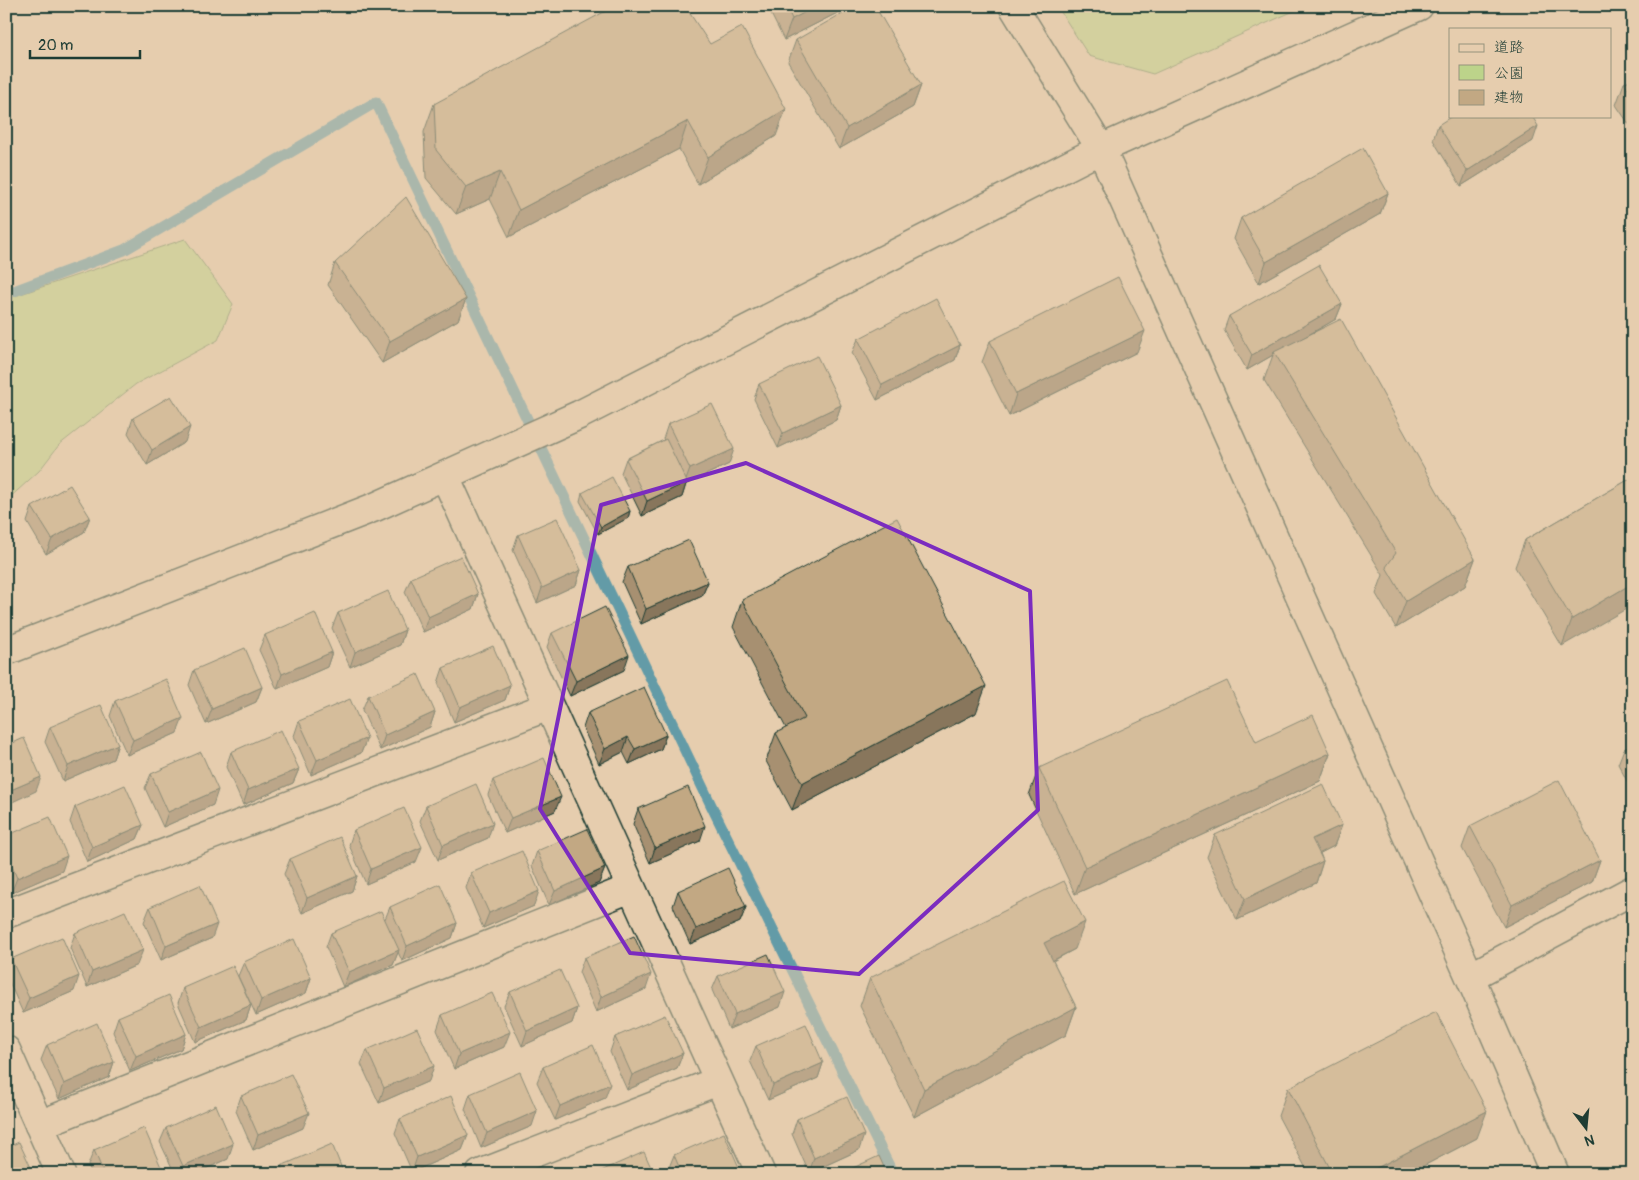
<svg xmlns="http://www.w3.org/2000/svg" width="1639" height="1180" font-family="Pangolin,'Klee One',sans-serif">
<rect width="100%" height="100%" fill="#e6cdae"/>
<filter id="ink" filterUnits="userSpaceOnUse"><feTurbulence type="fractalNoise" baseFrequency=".02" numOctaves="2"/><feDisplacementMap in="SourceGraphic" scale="10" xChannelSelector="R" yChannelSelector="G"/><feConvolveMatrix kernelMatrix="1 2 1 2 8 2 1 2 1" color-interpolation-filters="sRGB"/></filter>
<g filter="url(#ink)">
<path fill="#bcd38a" stroke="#6e885f" d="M1057 6H1305L1153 74 1089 56Z
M185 239 233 304 218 340 136 384 59 445 39 471 6 501V299Z"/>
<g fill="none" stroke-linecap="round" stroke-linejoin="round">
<path stroke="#639ba7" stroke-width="11" d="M6 294 124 250 376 102 712 807 893 1174"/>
<defs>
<path id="minor" d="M1013 6 1101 149 1470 977 1555 1174
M445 476 761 1174
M6 651 375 507 579 415 1101 149 1419 6
M6 914 549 706
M1470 977 1633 890
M6 1050 61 1174
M39 1125 631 888
M480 1174 718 1081"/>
</defs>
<use href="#minor" stroke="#1f3d34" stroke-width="31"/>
<use href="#minor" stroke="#e6cdae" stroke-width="28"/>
</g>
<path fill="#a79071" stroke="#1f3d34" d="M767 6H851L784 40Z
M796 40 921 85 913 107 839 149 788 62Z
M710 44 776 136 698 184 679 149 509 237 490 199 456 214 426 178 424 132 434 104Z
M1633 78V130L1616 105 1624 83Z
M1438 125 1533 141 1461 186 1433 140Z
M1388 193 1380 214 1259 283 1234 239 1241 218Z
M335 263 466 299 458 320 382 363 328 285Z
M1342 304 1336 319 1310 334 1475 559 1465 586 1396 628 1376 594 1383 575 1264 380 1273 355 1247 370 1224 330 1229 316Z
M858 339 960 345 955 360 877 400 852 353Z
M990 341 1137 352 1009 416 982 362Z
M759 384 841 405 836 420 778 448 754 399Z
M133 418 185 442 147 465 128 433Z
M668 424 729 464 686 484 682 497 642 516 621 473 626 459 664 440 663 439Z
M1633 477 1562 646 1515 567 1525 540Z
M582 493 630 511 628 518 598 534 580 501Z
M32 507 90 517 84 532 46 554 27 522Z
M518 535 581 570 576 585 537 603 513 550Z
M628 567 708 582 702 596 641 624 622 582Z
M411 578 478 594 473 609 423 632 405 592Z
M742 600 976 713 792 810 766 761 776 733 786 728 733 627Z
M338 613 405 630 400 645 350 667 332 628Z
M552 633 624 670 570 696 547 647Z
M265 635 332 652 327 667 277 689 259 650Z
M443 668 510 685 505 700 454 722 438 683Z
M194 670 262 687 256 702 206 724 189 685Z
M368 696 435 712 430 727 380 750 362 710Z
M115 701 177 733 127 755 110 716Z
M588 713 666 735 661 749 629 764 623 752 599 764 583 728Z
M299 721 367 738 361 753 311 775 294 736Z
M50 727 118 744 113 759 63 781 45 742Z
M1256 742 1330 753 1320 781 1075 894 1029 795 1039 768Z
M1633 745V792L1618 764 1624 749Z
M231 752 299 769 293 783 243 805 226 767Z
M151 774 213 805 163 827 145 788Z
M493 780 555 811 505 833 488 795Z
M426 806 488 838 438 860 420 821Z
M75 807 143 825 137 839 87 862 70 822Z
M638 809 700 841 650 863 633 824Z
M1342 825 1334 846 1320 853 1323 861 1316 883 1237 920 1207 857 1215 835Z
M1470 826 1600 860 1592 882 1504 927 1462 848Z
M354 830 416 862 366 884 349 845Z
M6 836 62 871 11 893 6 881Z
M537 851 605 868 599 883 549 905 532 866Z
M290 859 357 876 352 891 302 913 284 874Z
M471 873 534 906 483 928 466 888Z
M678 891 746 907 740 922 690 944 673 906Z
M150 907 212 938 161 960 144 922Z
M390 907 457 923 452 938 402 961 398 952 393 965 343 987 326 947 331 933 385 919Z
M75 933 137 965 87 987 70 948Z
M1075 949 1053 961 1076 1007 1066 1035 914 1117 860 1006 870 978Z
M584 958 646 989 596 1012 579 972Z
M11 959 74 991 23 1013 6 975Z
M244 962 311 978 306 993 256 1015 238 976Z
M718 976 780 1007 729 1029 712 990Z
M183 988 251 1005 246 1020 195 1042 178 1003Z
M510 992 577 1008 572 1023 522 1046 504 1006Z
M442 1015 504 1047 454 1069 437 1030Z
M118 1017 186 1034 181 1049 130 1071 113 1032Z
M615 1037 683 1053 677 1068 627 1090 610 1052Z
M47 1045 114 1062 109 1077 59 1099 41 1060Z
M756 1046 823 1063 818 1078 768 1100 750 1061Z
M367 1050 429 1081 379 1103 361 1064Z
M543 1067 605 1098 555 1120 537 1082Z
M1288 1088 1477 1138 1408 1174H1309L1278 1116Z
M470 1094 532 1126 481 1148 465 1109Z
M241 1096 303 1128 253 1150 236 1111Z
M400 1119 468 1135 462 1150 412 1172 395 1133Z
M797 1119 859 1150 809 1173 792 1134Z
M166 1128 228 1159 194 1174H175L160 1142Z
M94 1150 161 1167 159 1174H92L88 1165Z
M674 1155 740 1174H670L668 1170Z
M281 1166 344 1174H278Z"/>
<path fill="#88765c" stroke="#1f3d34" d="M817 6H851L784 40 792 19Z
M921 85 913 107 839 149 847 128Z
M786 109 776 136 698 184 708 157Z
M688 121 679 149 509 237 519 210Z
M1538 126 1533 141 1461 186 1467 171Z
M500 172 490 199 456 214 466 187Z
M1388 193 1380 214 1259 283 1266 262Z
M466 299 458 320 382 363 390 341Z
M1342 304 1336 319 1275 354 1274 352 1273 355 1247 370 1252 355Z
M1145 331 1137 352 1009 416 1016 394Z
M960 345 955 360 877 400 882 385Z
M841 405 836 420 778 448 783 433Z
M190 427 185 442 147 465 152 450Z
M734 449 729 464 686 484 682 497 642 516 647 501 685 483 690 469Z
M630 511 628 518 598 534 601 527Z
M90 517 84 532 46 554 52 539Z
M1475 559 1465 586 1396 628 1406 601Z
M581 570 576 585 537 603 542 588Z
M708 582 702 596 641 624 646 609Z
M1633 583V605L1562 646 1572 619Z
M478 594 473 609 423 632 428 617Z
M405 630 400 645 350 667 355 652Z
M332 652 327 667 277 689 282 674Z
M629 655 624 670 570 696 576 681Z
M510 685 505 700 454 722 460 707Z
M986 686 976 713 792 810 802 783Z
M262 687 256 702 206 724 212 709Z
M435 712 430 727 380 750 385 735Z
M183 718 177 733 127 755 133 740Z
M666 735 661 749 629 764 635 749Z
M628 737 623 752 599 764 605 749Z
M367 738 361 753 311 775 317 760Z
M118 744 113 759 63 781 68 766Z
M1330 753 1320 781 1075 894 1085 867Z
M299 769 293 783 243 805 248 790Z
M41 777 36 791 6 805V792Z
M218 790 213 805 163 827 168 812Z
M561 797 555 811 505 833 511 818Z
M493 823 488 838 438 860 443 845Z
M143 825 137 839 87 862 92 847Z
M1342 825 1334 846 1305 861 1312 839Z
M705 826 700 841 650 863 655 848Z
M422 847 416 862 366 884 371 869Z
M67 856 62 871 11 893 17 878Z
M1600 860 1592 882 1504 927 1512 905Z
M1323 861 1316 883 1237 920 1245 899Z
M605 868 599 883 549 905 555 891Z
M357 876 352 891 302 913 307 898Z
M539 891 534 906 483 928 489 913Z
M746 907 740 922 690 944 696 929Z
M1085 922 1075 949 1034 970 1044 943Z
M457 923 452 938 402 961 407 946Z
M217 924 212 938 161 960 166 946Z
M143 950 137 965 87 987 92 972Z
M399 950 393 965 343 987 349 972Z
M651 974 646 989 596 1012 601 997Z
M79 976 74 991 23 1013 29 998Z
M311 978 306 993 256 1015 261 1000Z
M785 992 780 1007 729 1029 735 1014Z
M251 1005 246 1020 195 1042 201 1027Z
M1076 1007 1066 1035 914 1117 924 1089Z
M577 1008 572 1023 522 1046 527 1031Z
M510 1032 504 1047 454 1069 459 1054Z
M186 1034 181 1049 130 1071 136 1056Z
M683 1053 677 1068 627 1090 632 1075Z
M114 1062 109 1077 59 1099 64 1084Z
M823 1063 818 1078 768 1100 773 1085Z
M434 1066 429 1081 379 1103 384 1088Z
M610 1084 605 1098 555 1120 560 1106Z
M537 1111 532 1126 481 1148 487 1133Z
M1487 1111 1477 1138 1408 1174H1365Z
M309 1113 303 1128 253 1150 258 1135Z
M468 1135 462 1150 412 1172 417 1157Z
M864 1135 859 1150 809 1173 814 1158Z
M233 1144 228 1159 194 1174H180L183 1166Z
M161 1167 159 1174H146Z"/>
<path fill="#c2a883" stroke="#1f3d34" d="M615 6H685L710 44 742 27 786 109 708 157 688 121 519 210 500 172 466 187 436 150 434 104Z
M786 6H817L792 19Z
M855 6H875L921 85 847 128 796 40Z
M1633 78V96L1624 83Z
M1452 116H1532L1538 126 1467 171 1438 125Z
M1363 148 1388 193 1266 262 1241 218Z
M406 197 466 299 390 341 335 263Z
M1319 265 1342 304 1252 355 1229 316Z
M1118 277 1145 331 1016 394 990 341Z
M936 298 960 345 882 385 858 339Z
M1341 319 1475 559 1406 601 1386 567 1396 553 1274 352Z
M817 356 841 405 783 433 759 384Z
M171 396 190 427 152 450 133 418Z
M712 404 734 449 690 469 668 424Z
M666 439 687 482 647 501 626 459Z
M612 477 630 511 601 527 582 493Z
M1633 477V583L1572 619 1525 540Z
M70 485 90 517 52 539 32 507Z
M557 518 581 570 542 588 518 535Z
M897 518 986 686 802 783 776 733 805 718 742 600Z
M689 540 708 582 646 609 628 567Z
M461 556 478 594 428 617 411 578Z
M388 591 405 630 355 652 338 613Z
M605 607 629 655 576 681 552 633Z
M315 613 332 652 282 674 265 635Z
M493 646 510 685 460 707 443 668Z
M245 648 262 687 212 709 194 670Z
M418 674 435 712 385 735 368 696Z
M166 679 183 718 133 740 115 701Z
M1227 681 1256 742 1313 715 1330 753 1085 867 1039 768Z
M644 687 666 735 635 749 628 737 605 749 588 713Z
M350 699 367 738 317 760 299 721Z
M101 705 118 744 68 766 50 727Z
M281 730 299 769 248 790 231 752Z
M24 738 41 777 6 792V746Z
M1633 745V767L1624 749Z
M201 752 218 790 168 812 151 774Z
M544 758 561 797 511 818 493 780Z
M1559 780 1600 860 1512 905 1470 826Z
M476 784 493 823 443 845 426 806Z
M1323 784 1342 825 1312 839 1323 861 1245 899 1215 835Z
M125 785 143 825 92 847 75 807Z
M688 787 705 826 655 848 638 809Z
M404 808 422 847 371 869 354 830Z
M50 817 67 856 17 878 6 853V836Z
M587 829 605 868 555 891 537 851Z
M340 837 357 876 307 898 290 859Z
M522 851 539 891 489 913 471 873Z
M728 868 746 907 696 929 678 891Z
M1064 881 1085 922 1044 943 1076 1007 924 1089 870 978Z
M440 884 457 923 407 946 390 907Z
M200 885 217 924 166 946 150 907Z
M125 911 143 950 92 972 75 933Z
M381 911 399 950 349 972 331 933Z
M634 936 651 974 601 997 584 958Z
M62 937 79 976 29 998 11 959Z
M294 939 311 978 261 1000 244 962Z
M768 954 785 992 735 1014 718 976Z
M233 966 251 1005 201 1027 183 988Z
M560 970 577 1008 527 1031 510 992Z
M492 993 510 1032 459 1054 442 1015Z
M169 995 186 1034 136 1056 118 1017Z
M1436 1012 1487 1111 1365 1174H1333L1288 1088Z
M665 1015 683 1053 632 1075 615 1037Z
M97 1023 114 1062 64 1084 47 1045Z
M806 1024 823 1063 773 1085 756 1046Z
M417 1028 434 1066 384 1088 367 1050Z
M593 1045 610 1084 560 1106 543 1067Z
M520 1072 537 1111 487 1133 470 1094Z
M291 1074 309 1113 258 1135 241 1096Z
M451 1096 468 1135 417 1157 400 1119Z
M847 1097 864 1135 814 1158 797 1119Z
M216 1105 233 1144 183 1166 166 1128Z
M144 1128 161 1167 146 1174H104L94 1150Z
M724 1133 741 1172 737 1174H682L674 1155Z
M19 1142 34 1174H6V1148Z
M332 1144 344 1174H284L281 1166Z
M644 1152 654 1174H594Z
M879 1156 887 1174H840Z"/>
</g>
<path d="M0 0H1639V1180H0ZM746 463 1030 591 1038 810 859 974 630 953 540 809 601 505Z" fill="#e6cdae" fill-opacity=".55" fill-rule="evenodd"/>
<path fill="none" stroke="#7b2cbf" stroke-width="4" stroke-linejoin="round" d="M746 463 1030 591 1038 810 859 974 630 953 540 809 601 505Z"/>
<rect width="1639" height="1180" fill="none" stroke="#e6cdae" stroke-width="25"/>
<rect x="12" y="12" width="1614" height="1155" fill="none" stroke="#1f3d34" stroke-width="2" filter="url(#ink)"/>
<rect x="1449" y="28" width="162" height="90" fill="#e6cdae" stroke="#96937d"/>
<rect x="1459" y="44" width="25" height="8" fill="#e6cdae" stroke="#96937d"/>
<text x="1494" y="52" font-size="15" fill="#1f3d34">道路</text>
<rect x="1459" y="65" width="25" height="15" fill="#bcd38a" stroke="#96937d"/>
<text x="1494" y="78" font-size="15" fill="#1f3d34">公園</text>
<rect x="1459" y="90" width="25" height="15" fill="#c2a883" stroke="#96937d"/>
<text x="1494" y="102" font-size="15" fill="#1f3d34">建物</text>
<g transform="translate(1586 1128) rotate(164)" stroke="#e6cdae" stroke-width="4" paint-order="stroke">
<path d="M0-4L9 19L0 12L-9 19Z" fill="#1f3d34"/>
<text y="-8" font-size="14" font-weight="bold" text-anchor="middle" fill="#1f3d34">N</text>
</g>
<path d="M30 50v8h110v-8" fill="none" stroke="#1f3d34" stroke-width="2.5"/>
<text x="38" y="50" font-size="15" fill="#1f3d34" stroke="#e6cdae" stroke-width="4" paint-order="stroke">20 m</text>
</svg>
